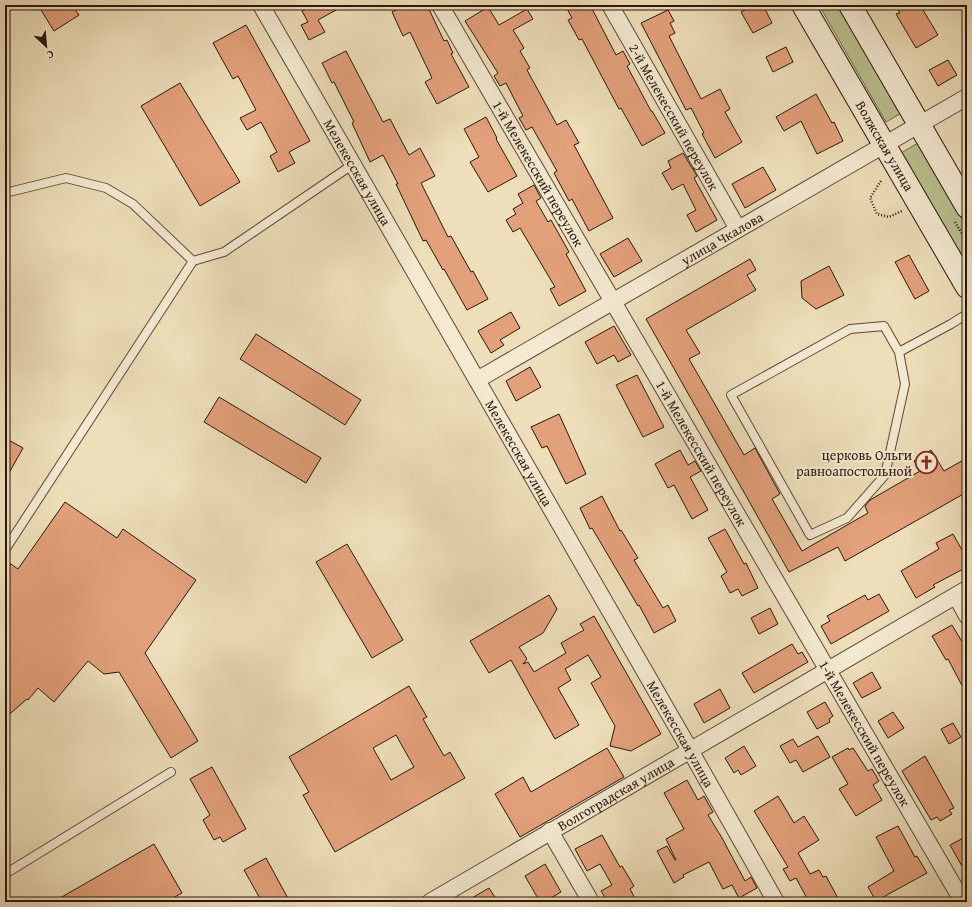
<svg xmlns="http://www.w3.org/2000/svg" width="972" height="907" font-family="'Gentium Book Plus',serif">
<rect width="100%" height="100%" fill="#eedfba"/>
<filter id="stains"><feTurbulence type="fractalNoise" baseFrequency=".005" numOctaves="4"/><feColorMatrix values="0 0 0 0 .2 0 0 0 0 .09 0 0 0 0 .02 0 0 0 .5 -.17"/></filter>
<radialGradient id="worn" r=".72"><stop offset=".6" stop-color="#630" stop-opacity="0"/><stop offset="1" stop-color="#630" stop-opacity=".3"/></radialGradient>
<path fill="#b9c18f" stroke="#716c4e" d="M819 5H842L903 112 886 122Z
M918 143 967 228V267L901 153Z"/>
<path fill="#e3a17b" stroke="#29170c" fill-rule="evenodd" d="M38 5H72L79 15 54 31Z
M313 5H345L318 20 325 32 309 40 301 25 308 22 302 11Z
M406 5H427L444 41 447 40 453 53 451 54 469 87 437 104 425 82 432 78 410 32 403 36 392 12Z
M565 5H590L616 55 623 51 630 64 627 66 651 111H652L665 133 642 146 621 108 619 109 582 39 579 40 568 20 572 18Z
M754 5H763L772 23 753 33 741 12Z
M895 5H920L938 35 916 48 896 14 900 13Z
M488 7 499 25 527 9 533 19 513 30 524 48 520 51 530 68 527 70 557 125 566 120 579 143 574 145 613 218 589 231 572 199 569 201 554 173 557 171 532 127 526 130 519 118 523 116 506 83 500 86 494 76 498 73 465 21Z
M668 10 674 21 670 23 675 33 669 36 701 99 720 89 730 109 725 112 742 142 715 158 702 134 704 133 691 108 686 110 641 23Z
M246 25 310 141 289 152 295 163 278 172 270 156 277 152 261 122 247 130 240 118 256 110 238 76 233 79 213 43Z
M786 47 793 62 773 72 766 57Z
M346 51 383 122 390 119 409 155 420 148 435 176 421 183 448 237 451 236 471 272 473 271 488 299 467 310 444 269 443 270 426 240 423 241 396 184H398L383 155 370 162 352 123 354 122 334 82 332 83 322 63Z
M948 60 957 75 938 86 929 70Z
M180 83 240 182 200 206 141 106Z
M816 94 832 123 834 122 843 141 817 154 801 121 784 131 776 117Z
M486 117 497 138 496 139 517 176 488 192 470 162 479 157 464 129Z
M683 153 697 176 694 178 717 220 696 232 687 215 696 210 683 184 672 190 662 173 671 168 668 161Z
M763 167 776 190 745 208 732 184Z
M534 185 541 198 536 201 548 222 551 220 569 252 566 254 586 291 559 306 550 289 555 287 520 228 513 232 506 220 516 214 513 209 523 203 518 194Z
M628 238 642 261 614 277 600 254Z
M909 255 929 291 915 299 895 262Z
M750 259 756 270 747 275 756 290 686 330 700 353 689 359 744 455 755 448 780 494 772 499 802 551 868 513 865 506 870 500 920 471 914 461 931 450 944 471 967 458V492L845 561 838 547 789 572 646 319Z
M829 266 844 295 816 309 802 298 801 281Z
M511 312 520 328 500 340 504 345 491 353 478 331Z
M614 326 631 355 618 362 614 355 597 364 585 342Z
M256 334 361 400 345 425 240 359Z
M530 367 541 387 516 401 506 381Z
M637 375 664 427 643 437 616 385Z
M219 397 321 458 306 483 204 422Z
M559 414 586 474 566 484 547 446 542 448 531 427Z
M5 438 23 448 5 480Z
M680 450 688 465 695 461 701 471 690 477 708 510 692 519 674 485 668 488 655 464Z
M602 496 620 531 621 530 638 558 634 560 663 608 668 605 676 621 654 633 639 605 638 606 592 528 590 529 580 508Z
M65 502 117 538 123 529 196 580 145 653 198 741 171 758 119 672 104 674 88 661 54 702 38 688 28 700 27 699 5 718V560L18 569Z
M725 529 744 564 746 563 758 588 742 596 738 589 730 593 721 576 727 572 708 538Z
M953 534 962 550 967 547V567L933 585 935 587 916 598 901 571 939 549 936 543Z
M347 544 403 640 372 658 316 562Z
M879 594 889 611 831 644 821 626 830 621 827 616 865 595 868 600Z
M549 595 557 609 543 633 519 647 527 659 523 664 528 662 534 672 566 653 561 643 584 630 580 624 594 616 661 734 631 751 610 746 615 726 591 683 601 677 588 655 565 669 571 680 558 688 579 725 555 739 511 660 489 673 470 641Z
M770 608 778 624 759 634 751 618Z
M952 625 967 650V695L948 659 946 660 932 636Z
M792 644 798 654 802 652 808 662 754 693 742 673Z
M872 672 881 688 862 698 853 683Z
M409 686 427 717 423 719 444 756 450 752 465 778 335 852 303 795 309 792 289 757ZM396 735 414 767 391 780 373 748Z
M720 689 730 708 704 723 694 704Z
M825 702 833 716 829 719 830 722 817 729 807 712Z
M893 712 904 728 888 738 878 721Z
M953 723 961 737 949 744 941 729Z
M818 736 830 757 803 772 796 760 790 763 780 746 793 739 798 747Z
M744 746 756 766 741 775 738 770 734 773 725 758Z
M607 748 624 777 520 837 495 794 523 777 531 792Z
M848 748 849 750 853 748 868 771 872 769 879 781 873 785 882 800 856 816 839 789 848 784 832 757Z
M925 756 954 808 949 810 952 814 940 821 937 817 931 820 902 771Z
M212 767 246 829 223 842 220 837 214 840 203 820 210 815 190 779Z
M687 780 698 800 704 796 713 812 708 815 722 838 745 881 751 877 757 888 739 898 732 885 723 889 709 862 683 875 684 877 674 883 657 851 667 846 675 860H676L666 839 684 829 664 793Z
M778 796 794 823 804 816 819 840 798 853 810 874 819 870 823 877 826 876 840 902H809L796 878 790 881 783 869 788 867 754 811Z
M898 826 915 857 917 856 927 873 876 901 868 887 894 871 876 837Z
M602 835 620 867 622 866 634 886 630 889 637 902H608L601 891 612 885 600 864 587 871 575 849Z
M967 836V875L950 845Z
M154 844 182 893 166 902H53Z
M266 858 290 902H262L244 870Z
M545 864 561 892 544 902H540L525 876Z
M489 888 498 902H465Z"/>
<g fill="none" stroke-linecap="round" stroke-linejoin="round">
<defs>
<path id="service" d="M5 193 66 178 106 188 133 204 193 261 224 252 352 165
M884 326 899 352 905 384 885 475 847 518 810 535 731 395 850 329Z
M899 352 951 324 967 314
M5 550 193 261
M5 874 171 772"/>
<g id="minor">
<path id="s1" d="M261 5 690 750 776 902"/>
<path id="s2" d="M440 5 963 902"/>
<path id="s3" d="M610 5 738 229"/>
<path id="s4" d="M477 380 967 97"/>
<path d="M956 596 967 616"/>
<path d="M550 831 591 902"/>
<path id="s5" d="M430 902 967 589"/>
</g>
<g id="secondary">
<path id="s6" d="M803 5 967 287"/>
<path d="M850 5 967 207"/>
</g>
</defs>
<use href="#service" stroke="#5a4938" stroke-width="10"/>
<use href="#minor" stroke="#5a4938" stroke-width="18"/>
<use href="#secondary" stroke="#29170c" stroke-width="24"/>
<path stroke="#29170c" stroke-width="2.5" stroke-dasharray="1 2" stroke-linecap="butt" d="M881 181 870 198 877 214 889 217 902 211
M955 222 967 242"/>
<use href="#service" stroke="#f4ead2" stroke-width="8"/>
<use href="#minor" stroke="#f4ead2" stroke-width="16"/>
<use href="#secondary" stroke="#f4ead2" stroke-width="22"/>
</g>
<defs>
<symbol id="church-ring" viewBox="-11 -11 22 22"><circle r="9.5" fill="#f4ead2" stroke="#8f2418" stroke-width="1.5"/><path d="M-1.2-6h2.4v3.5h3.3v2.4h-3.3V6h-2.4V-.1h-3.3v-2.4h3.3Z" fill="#8f2418"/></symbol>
</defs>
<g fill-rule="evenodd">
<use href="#church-ring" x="914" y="450" width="25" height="25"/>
</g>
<g text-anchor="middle" stroke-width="4" stroke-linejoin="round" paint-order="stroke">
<g font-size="14" fill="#29170c" stroke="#f4ead2">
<text dy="5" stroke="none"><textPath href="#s3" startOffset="129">2-й Мелекесский переулок</textPath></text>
<text dy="5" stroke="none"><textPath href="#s6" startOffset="163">Волжская улица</textPath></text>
<text dy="5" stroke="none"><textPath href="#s1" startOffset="193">Мелекесская улица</textPath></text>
<text dy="5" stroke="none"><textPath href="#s2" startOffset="195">1-й Мелекесский переулок</textPath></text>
<text dy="5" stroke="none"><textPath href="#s4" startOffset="283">улица Чкалова</textPath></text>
<text dy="5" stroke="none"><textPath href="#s1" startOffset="517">Мелекесская улица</textPath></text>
<text dy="5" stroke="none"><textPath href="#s2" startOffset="519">1-й Мелекесский переулок</textPath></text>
<text dy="5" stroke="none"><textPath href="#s2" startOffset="843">1-й Мелекесский переулок</textPath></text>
<text dy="5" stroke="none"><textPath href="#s1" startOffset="841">Мелекесская улица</textPath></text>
<text dy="5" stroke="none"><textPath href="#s5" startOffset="215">Волгоградская улица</textPath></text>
</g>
<g font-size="14" fill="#29170c" stroke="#f4ead2" text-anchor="end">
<text x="912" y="460">церковь Ольги<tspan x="912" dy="16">равноапостольной</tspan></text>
</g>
</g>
<rect width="972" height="907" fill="none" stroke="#eedfba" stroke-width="20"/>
<rect x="6" y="6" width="960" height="895" fill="none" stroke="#29170c" stroke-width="2"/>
<rect x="10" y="10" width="952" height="887" fill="none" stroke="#29170c"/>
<g transform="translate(46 46) rotate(154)" stroke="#f4ead2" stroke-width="3" paint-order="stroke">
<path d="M0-3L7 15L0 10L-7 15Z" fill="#29170c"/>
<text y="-6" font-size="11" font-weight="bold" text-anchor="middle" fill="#29170c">С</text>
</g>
<rect width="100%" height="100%" filter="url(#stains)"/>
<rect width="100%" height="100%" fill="url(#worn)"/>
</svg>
